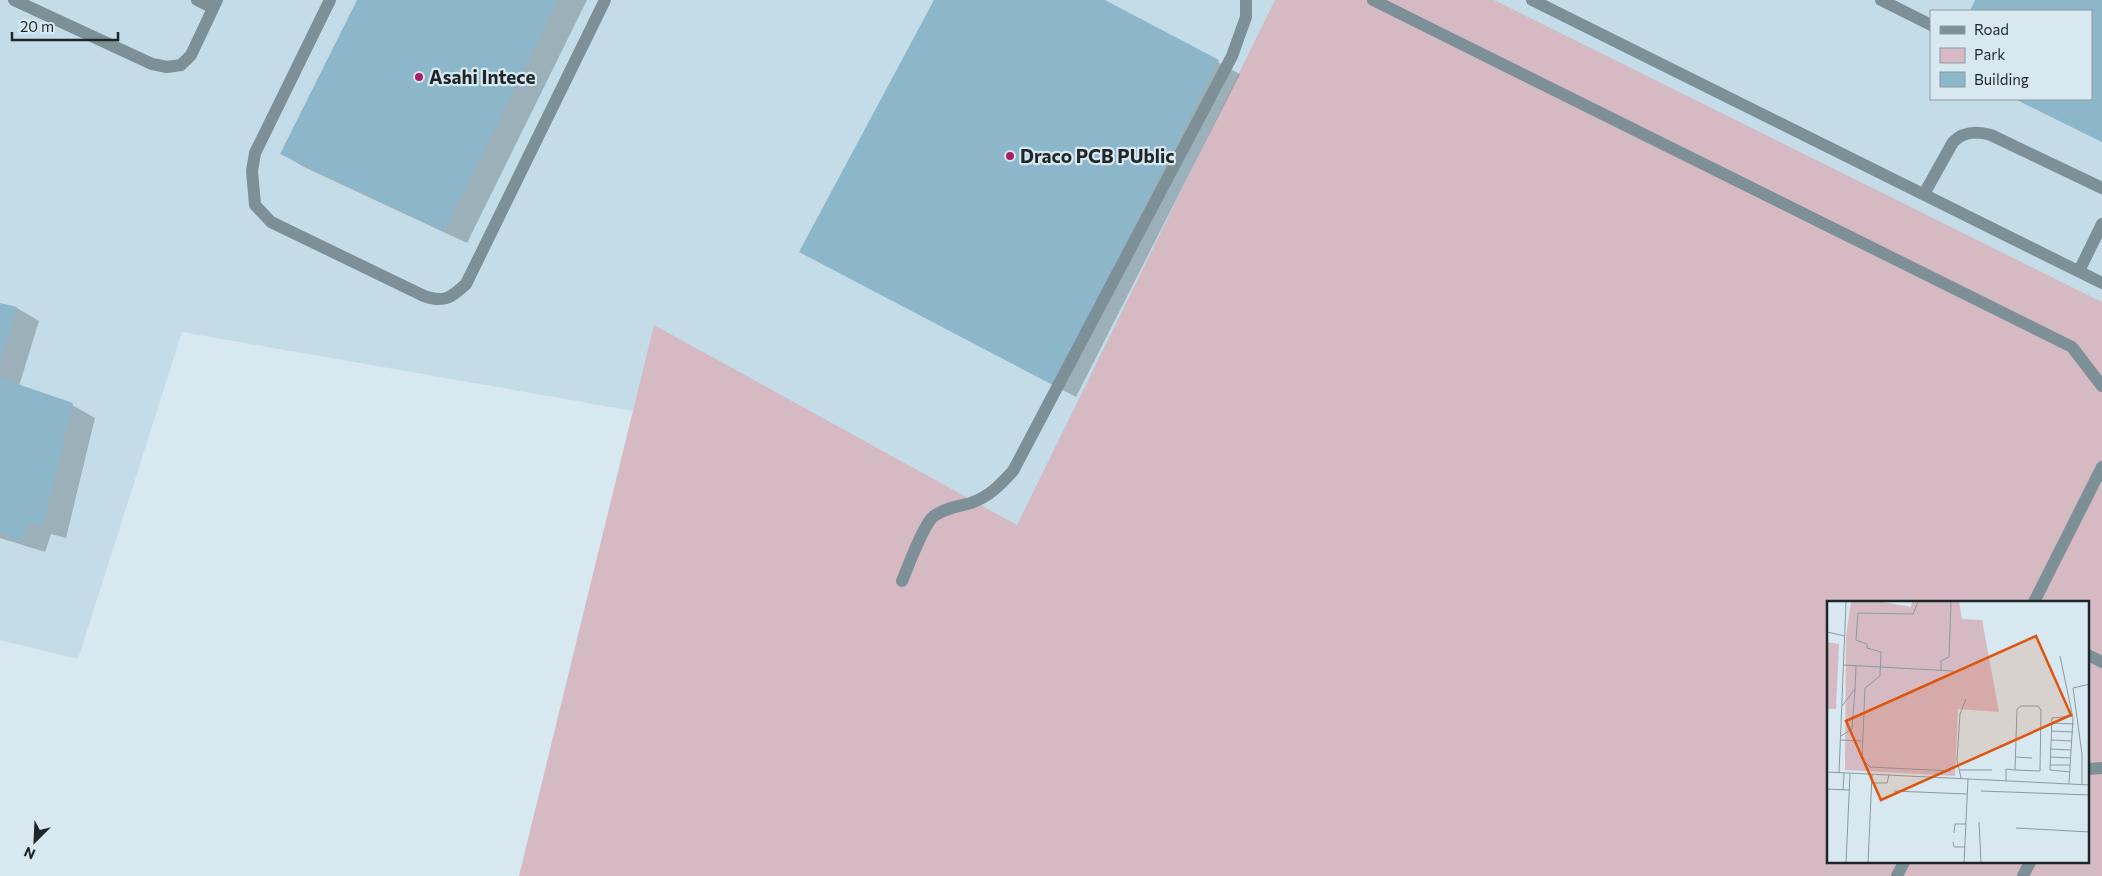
<svg xmlns="http://www.w3.org/2000/svg" width="2102" height="876" font-family="Commissioner,sans-serif">
<rect width="100%" height="100%" fill="#d7e8f0"/>
<path fill="#c4dce8" fill-rule="evenodd" d="M0 0H2102V876H520L634 411 182 332 78 659 0 640ZM1931 11H2091V99H1931ZM1828 602H2088V862H1828Z"/>
<path fill="#d5b9c3" fill-rule="evenodd" d="M1275 0H1494L2102 302V876H519L654 325 1017 525ZM1828 602H2088V862H1828Z"/>
<path fill="#0003" d="M359 0H587L467 243 304 167 282 154Z
M936 0H1102L1240 74 1076 397 823 264Z
M1977 0H2102V142L2015 99H2091V11H1971Z
M0 304 17 308 39 321 19 386 72 405 95 418 66 538 51 534 45 552 0 538Z"/>
<path fill="#8cb7ca" d="M357 0H558L444 231 280 154Z
M934 0H1105L1219 60 1053 385 799 252Z
M1975 0H2102V142L2016 99H2091V11H1970Z
M0 303 17 307 0 362Z
M0 378 73 403 43 526 28 522 22 540 0 533Z"/>
<g fill="none" stroke-linecap="round" stroke-linejoin="round">
<path stroke="#7d8f97" stroke-width="12" d="M14 0 152 64 167 67 181 65 191 55 217 0
M197 0 213 8
M330 0 255 153 252 171 255 205 271 222 424 296C444 303 451 298 466 284L605 0
M1373 0 2072 347 2102 386
M1532 0 2102 283
M1881 0 1931 25
M1924 194 1953 142C1964 131 1977 131 1991 135L2102 188
M2079 271 2102 224
M902 581C908 567 924 523 934 516 945 508 959 506 971 503 990 496 999 486 1013 471L1232 56 1246 17V0
M2034 602 2102 467
M2088 655 2102 662
M2088 769 2102 768
M1897 876 1904 862
M2023 876 2030 862"/>
</g>
<g fill="#a61f67" stroke="#d7e8f0" stroke-width="2">
<circle cx="419" cy="77" r="5"/>
<circle cx="1010" cy="156" r="5"/>
</g>
<g text-anchor="middle" stroke-width="4.5" stroke-linejoin="round" paint-order="stroke">
<g font-size="19" font-weight="bold" fill="#1f2629" stroke="#d7e8f0" text-anchor="start">
<text x="429" y="84">Asahi Intece</text>
<text x="1020" y="163">Draco PCB PUblic</text>
</g>
</g>
<g transform="translate(1827 601)">
<rect width="262" height="262" fill="#d7e8f0"/>
<path d="M24 1H56L84 6 85 1H132L135 18 155 19 172 111 131 108 128 175 18 169 19 35ZM0 41 12 43 9 108H0Z" fill="#d5b9c3"/>
<path fill="none" stroke="#8d9aa0" stroke-width="1" d="M91 1 86 13 31 12 29 39 40 43V47L54 51 53 75 38 87 35 158 43 166 124 170M0 31 18 35M233 55 246 117 242 183M17 64 126 70M114 70V60L122 56 124 1M15 105 28 88 29 65M194 105H211L214 109 213 170 188 169 190 108ZM224 122 247 123M224 130 246 131M14 135 25 128 28 88M13 139 36 140M224 139 245 140M223 148 244 149M189 156 205 157M223 156 244 157M223 164H243M133 169H165M0 171 263 184M243 171 223 169 225 117 246 115M12 172 19 1M134 177 130 159 133 113 139 98M179 180V168L188 169M45 182H60L62 174M255 183V153L246 87 263 83M0 188 22 189M16 189 17 172M67 190 140 193M154 190 263 194M152 221 154 262M189 227 263 231M127 232 128 223H139M126 241 127 246H138M19 262 23 173M41 262 45 174M137 262 141 178"/>
<path fill="#de560d" fill-opacity="0.15" stroke="#de560d" stroke-width="2.5" d="M209 35 244 114 54 199 19 120Z"/>
<rect width="262" height="262" fill="none" stroke="#1f2629" stroke-width="2.5"/>
</g>
<rect x="1930" y="10" width="162" height="90" fill="#d7e8f0" stroke="#8d9aa0"/>
<rect x="1940" y="26" width="25" height="8" fill="#7d8f97" stroke="#8d9aa0"/>
<text x="1974" y="35" font-size="15" fill="#1f2629">Road</text>
<rect x="1940" y="48" width="25" height="15" fill="#d5b9c3" stroke="#8d9aa0"/>
<text x="1974" y="60" font-size="15" fill="#1f2629">Park</text>
<rect x="1940" y="72" width="25" height="15" fill="#8cb7ca" stroke="#8d9aa0"/>
<text x="1974" y="85" font-size="15" fill="#1f2629">Building</text>
<g transform="translate(35 841) rotate(204)" stroke="#d7e8f0" stroke-width="4" paint-order="stroke">
<path d="M0-4L9 19L0 12L-9 19Z" fill="#1f2629"/>
<text y="-8" font-size="14" font-weight="bold" text-anchor="middle" fill="#1f2629">N</text>
</g>
<path d="M12 32v8h106v-8" fill="none" stroke="#1f2629" stroke-width="2.5"/>
<text x="20" y="32" font-size="15" fill="#1f2629" stroke="#d7e8f0" stroke-width="4" paint-order="stroke">20 m</text>
</svg>
